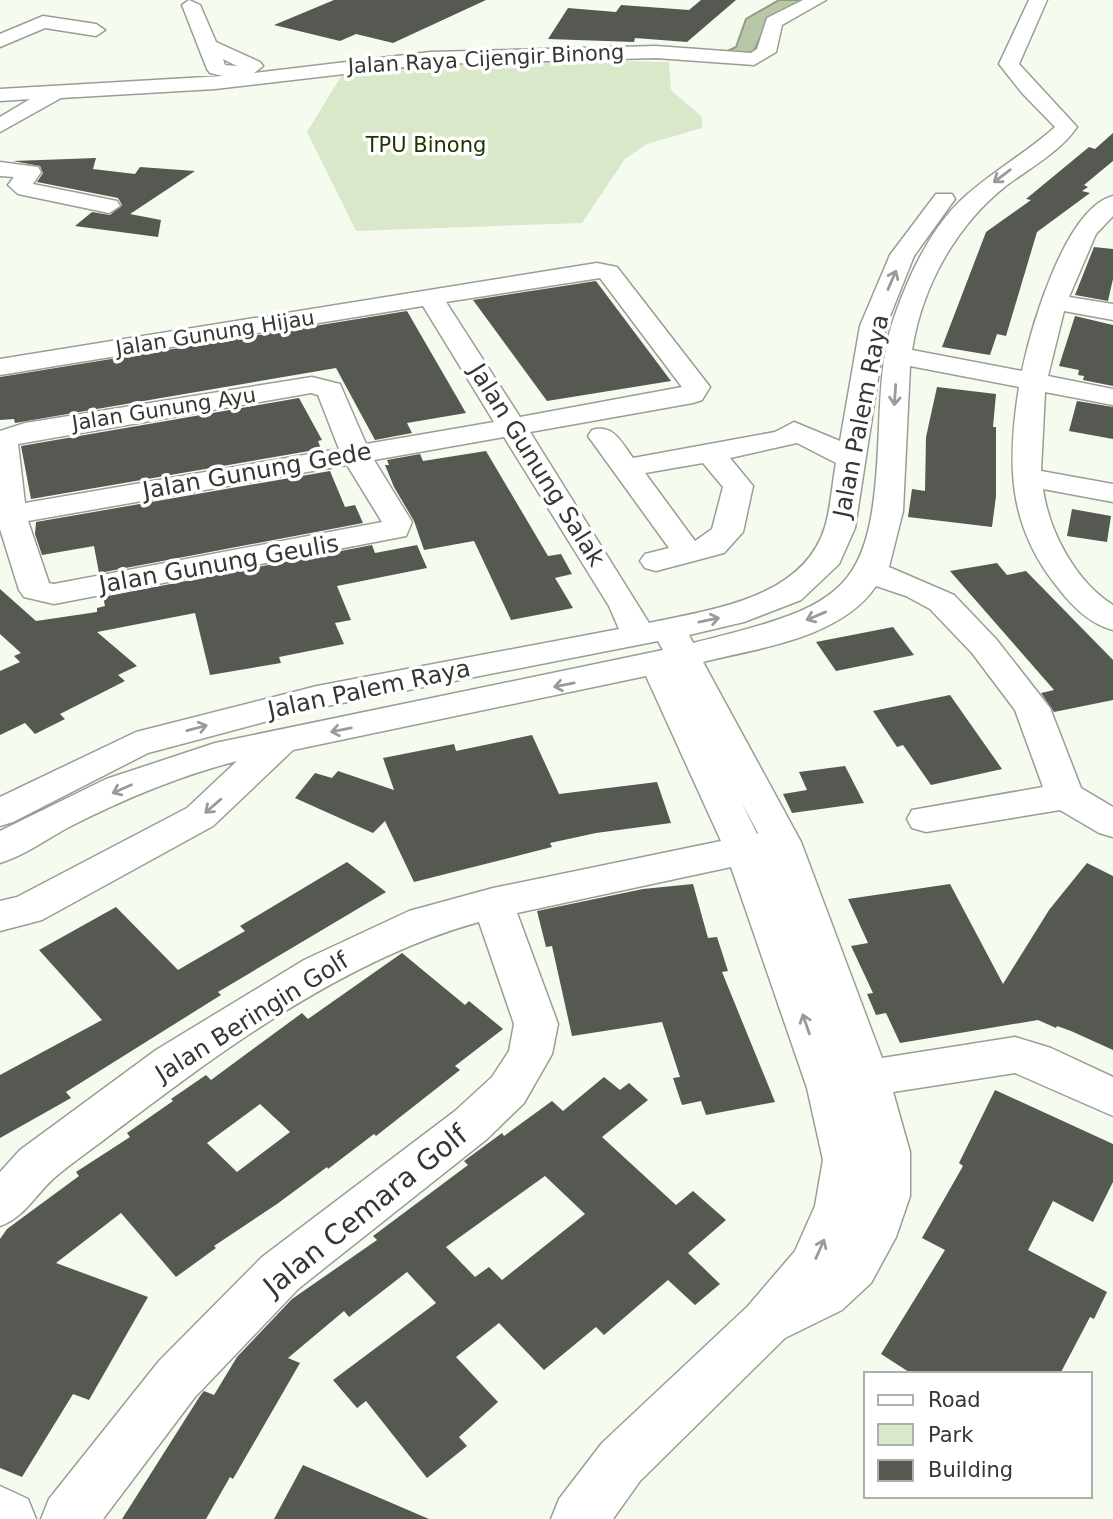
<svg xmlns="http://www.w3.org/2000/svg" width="1113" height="1519" font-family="'DejaVu Sans',sans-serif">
<rect width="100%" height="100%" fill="#f6fbf0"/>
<path fill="#d8e8c9" d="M611 55 612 61 669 62 671 90 702 117V128L647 144 625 159 582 223 356 231 307 132 346 68Z"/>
<path fill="#b8c8a6" stroke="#919c84" stroke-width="2" d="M779 0H810L767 22 754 51 741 57 721 54 736 47 746 19Z"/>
<path fill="#555951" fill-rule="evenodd" d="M334 0H486L393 43 356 34 340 41 274 25Z
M701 0H736L687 42 635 38 634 42 548 39 568 8 616 12 621 5 689 10Z
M1113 133V161L1084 185 1088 187 1082 191 1090 193 1037 232 1006 336 997 334 990 355 942 347 986 232 1031 200 1026 199 1089 147 1095 149Z
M96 158 93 169 135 174 140 167 195 171 130 214 161 220 158 237 75 226 92 212 110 215 122 205 118 198 37 182 43 173 40 166 13 161Z
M1094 247 1113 249V279L1108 301 1075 295Z
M596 281 671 381 547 401 473 300Z
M407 311 466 413 407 423 412 433 375 440 336 368 15 423 14 419 0 420V377Z
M1075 316 1113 325V386L1083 380 1084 376 1078 375 1079 370 1059 366Z
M937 387 996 394 993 427H996V496L992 527 908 517 912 489 925 491 926 437Z
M299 398 322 440 318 441 321 449 31 499 21 446Z
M1077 401 1113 407V439L1069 431Z
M486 451 548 556 561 554 572 574 555 578 573 608 511 620 474 541 424 550 414 521 394 487 385 465H389L387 460 420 454 423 461Z
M330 471 345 507 355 505 363 523 99 573 94 546 42 555 35 534 36 522Z
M1072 509 1111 516 1107 542 1067 536Z
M372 545 375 553 417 545 427 568 337 586 351 620 335 623 344 644 279 657 281 663 210 675 195 613 97 632 137 666 118 675 125 681 60 714 65 719 35 734 25 723 0 735V671L20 662 14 656 21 653 0 634V589L36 621 97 612V608L105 606 103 597Z
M997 563 1007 575 1026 571 1113 660V700L1054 712 1041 693 1054 690 950 571Z
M893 627 914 655 836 671 816 642Z
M950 695 1002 769 931 785 903 745 897 747 873 711Z
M532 735 559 794 657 782 671 823 596 833 550 843 552 847 414 882 385 821 373 833 295 798 315 773 332 778 338 771 394 790 383 758 454 744 456 751Z
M845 766 864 803 792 813 783 794 807 790 799 772Z
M347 862 386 892 218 992 221 995 66 1092 71 1098 0 1138V1075L102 1020 39 950 116 907 178 970 245 931 240 926Z
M1087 863 1113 876V1050L1071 1031 1057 1026 1056 1028 1038 1020 900 1043 886 1013 876 1015 867 994 873 993 851 946 868 943 848 899 950 884 1003 984 1049 910Z
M693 884 708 938 717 937 728 971 722 972 775 1102 706 1115 701 1101 682 1105 673 1078 680 1077 662 1022 572 1036 552 946 546 947 537 911 643 889Z
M402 953 465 1005 469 1001 503 1029 455 1066 460 1070 376 1136 374 1134 328 1169 327 1167 277 1204 214 1246 216 1248 176 1277 121 1213 56 1263 148 1297 89 1400 73 1394 22 1477 0 1468V1239L7 1229 79 1176 76 1172 130 1137 127 1133 173 1101 171 1099 206 1075 211 1080 302 1013 308 1019ZM260 1104 290 1132 237 1172 207 1143Z
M604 1077 620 1090 629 1083 648 1100 602 1137 676 1205 693 1191 726 1220 688 1253 720 1284 695 1305 668 1280 604 1335 596 1327 544 1370 499 1323 456 1357 498 1402 459 1437 467 1446 427 1478 366 1401 357 1408 333 1380 436 1303 407 1272 349 1317 344 1311 288 1358 300 1363 233 1479 230 1477 206 1519H122L200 1396 204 1391 214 1395 237 1357 292 1299 377 1240 373 1236 468 1165 464 1161 502 1133 504 1136 552 1101 563 1111ZM545 1176 585 1214 502 1280 489 1267 475 1277 446 1247Z
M995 1090 1113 1144V1182L1093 1222 1053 1201 1028 1250 1107 1292 1094 1319 1090 1317 1060 1374H912L881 1354 945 1250 922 1238 963 1166 959 1163Z
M303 1465 429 1519H274Z"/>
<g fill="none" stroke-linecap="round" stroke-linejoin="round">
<defs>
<path id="minor" d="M189 0 200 5 216 42 260 62 263 66 254 73 430 52 656 46 751 53 757 49 767 18 803 0H826L782 25 776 52 754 65 656 58 430 64 215 89 61 98 0 132V117L30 99 0 101V89L223 76 210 73 207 69 182 5ZM223 59 237 66 225 65Z
M1029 0H1047L1019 64 1077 127C1061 151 1030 168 1007 185 956 225 922 286 912 350L1022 371C1031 328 1065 208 1113 196V216L1096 234 1069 297 1113 304V320L1064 311 1048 376 1113 389V405L1045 392 1041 471 1113 484V502L1043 489C1049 532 1076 582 1113 605V630C1090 624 1073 607 1059 589 1007 526 1007 463 1019 387L910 366 903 511 889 567 954 595 996 639 1050 708 1081 788 1113 807V837L1099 833 1060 810 926 832 912 828 907 819 912 810 1043 787 1015 710 972 653 930 609 906 596 876 586C841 638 759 648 703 662L801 842 882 1058 1015 1037 1051 1048 1113 1077V1116L1015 1073 893 1092 910 1152V1196L896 1237 871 1283 842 1310 785 1338 640 1481 613 1519H551L559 1499 602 1443 748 1306 795 1251 815 1206 823 1160 807 1088 731 867 517 913 558 1024 552 1054 524 1103 487 1139 298 1289 195 1397 103 1519H41L49 1499 159 1361 262 1257 455 1111 492 1077 509 1051 514 1024 479 922C341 960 214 1056 101 1142 85 1154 69 1165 54 1178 35 1195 25 1217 0 1226V1172L20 1150 156 1050 304 960 409 911 493 888 721 841 646 676 293 750 213 826 42 920 0 931V901L17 897 187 808 237 761C179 776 124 799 71 826 48 838 26 855 0 863V831L106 779 215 743 663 650 658 641 317 708 148 753 13 822 0 826V797L136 732 317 686 619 629 609 606 504 437 374 460 412 522 406 536 54 604 24 597 19 590 0 529V431L25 423 312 377 340 384 366 444 494 422 423 306 0 375V359L597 263 617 267 710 387 702 400 693 403 530 432 649 623C712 609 803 599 825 527 831 507 832 484 836 463L797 443 730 458 753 486 743 532 724 553 656 571 645 568 640 561 645 554 669 548 588 436 592 430C614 424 621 442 633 458L775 432 794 422 840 441 860 326 890 255 936 194H952L955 199 914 256 886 326 855 528 839 564 801 600 744 622 689 635 693 643C850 604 873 594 879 426 881 387 882 349 896 312 910 273 930 231 959 202 988 174 1025 154 1055 127L1022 93 999 64ZM600 278 682 387 520 417 446 302ZM311 393 318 395 339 449 25 503 18 444ZM703 463 723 487 712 529 695 541 645 473ZM347 465 382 522 54 584 49 583 28 521ZM741 801 758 833 757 834Z
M43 16 96 24 105 30 96 36 45 28 0 47V34Z
M0 162 38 167 41 172 33 184 117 201 120 206 109 213 18 194 8 185 14 177 0 176Z
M0 1486 28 1499 36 1519H0Z"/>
</defs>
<use href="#minor" stroke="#999e94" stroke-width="3"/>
<use href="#minor" fill="#fff" fill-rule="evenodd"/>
</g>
<defs><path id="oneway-shaft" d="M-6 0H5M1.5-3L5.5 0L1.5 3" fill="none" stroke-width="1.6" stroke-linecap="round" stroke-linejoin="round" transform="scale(1.75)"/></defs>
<g stroke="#9a9b99">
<use href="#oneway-shaft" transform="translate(1002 176) rotate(143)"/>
<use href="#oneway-shaft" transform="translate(892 280) rotate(-67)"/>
<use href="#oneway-shaft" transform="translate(895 395) rotate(94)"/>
<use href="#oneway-shaft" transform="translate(816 616) rotate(157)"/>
<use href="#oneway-shaft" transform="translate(709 620) rotate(-12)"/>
<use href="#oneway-shaft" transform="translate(564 685) rotate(169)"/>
<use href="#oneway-shaft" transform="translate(197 728) rotate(-15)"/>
<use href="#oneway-shaft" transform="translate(341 730) rotate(169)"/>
<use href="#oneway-shaft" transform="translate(122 789) rotate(156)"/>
<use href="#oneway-shaft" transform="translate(213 806) rotate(139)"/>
<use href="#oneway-shaft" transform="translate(806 1024) rotate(-109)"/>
<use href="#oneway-shaft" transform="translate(820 1249) rotate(-66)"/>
</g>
<g text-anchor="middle" stroke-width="7" stroke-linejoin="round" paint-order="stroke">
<g font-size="21" fill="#353733" stroke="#fff">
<text transform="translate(486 59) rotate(-3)" y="7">Jalan Raya Cijengir Binong</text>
<text transform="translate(215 333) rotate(-9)" y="7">Jalan Gunung Hijau</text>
<text transform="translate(164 409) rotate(-9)" y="7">Jalan Gunung Ayu</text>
</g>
<g font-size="21" fill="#213500" stroke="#fff">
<text x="426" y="152">TPU Binong</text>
</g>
<g font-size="24" fill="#353733" stroke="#fff">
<text transform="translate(861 416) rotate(-79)" y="8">Jalan Palem Raya</text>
<text transform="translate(537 465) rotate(58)" y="8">Jalan Gunung Salak</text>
<text transform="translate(257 471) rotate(-10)" y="8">Jalan Gunung Gede</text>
<text transform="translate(219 564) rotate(-10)" y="8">Jalan Gunung Geulis</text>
<text transform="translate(369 689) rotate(-12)" y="8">Jalan Palem Raya</text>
<text transform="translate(252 1017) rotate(-32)" y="8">Jalan Beringin Golf</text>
</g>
<g font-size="28" fill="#353733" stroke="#fff">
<text transform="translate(365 1210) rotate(-39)" y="10">Jalan Cemara Golf</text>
</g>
</g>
<rect x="864" y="1372" width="228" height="126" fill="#ffffff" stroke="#aeafad" stroke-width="2"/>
<rect x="878" y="1395" width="35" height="10" fill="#ffffff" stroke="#aeafad" stroke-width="2"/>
<text x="928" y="1407" font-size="21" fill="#353733">Road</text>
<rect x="878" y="1424" width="35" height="21" fill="#d8e8c9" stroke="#aeafad" stroke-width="2"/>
<text x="928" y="1442" font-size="21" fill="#353733">Park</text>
<rect x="878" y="1460" width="35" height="21" fill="#555951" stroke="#aeafad" stroke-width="2"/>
<text x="928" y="1477" font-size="21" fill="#353733">Building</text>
</svg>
